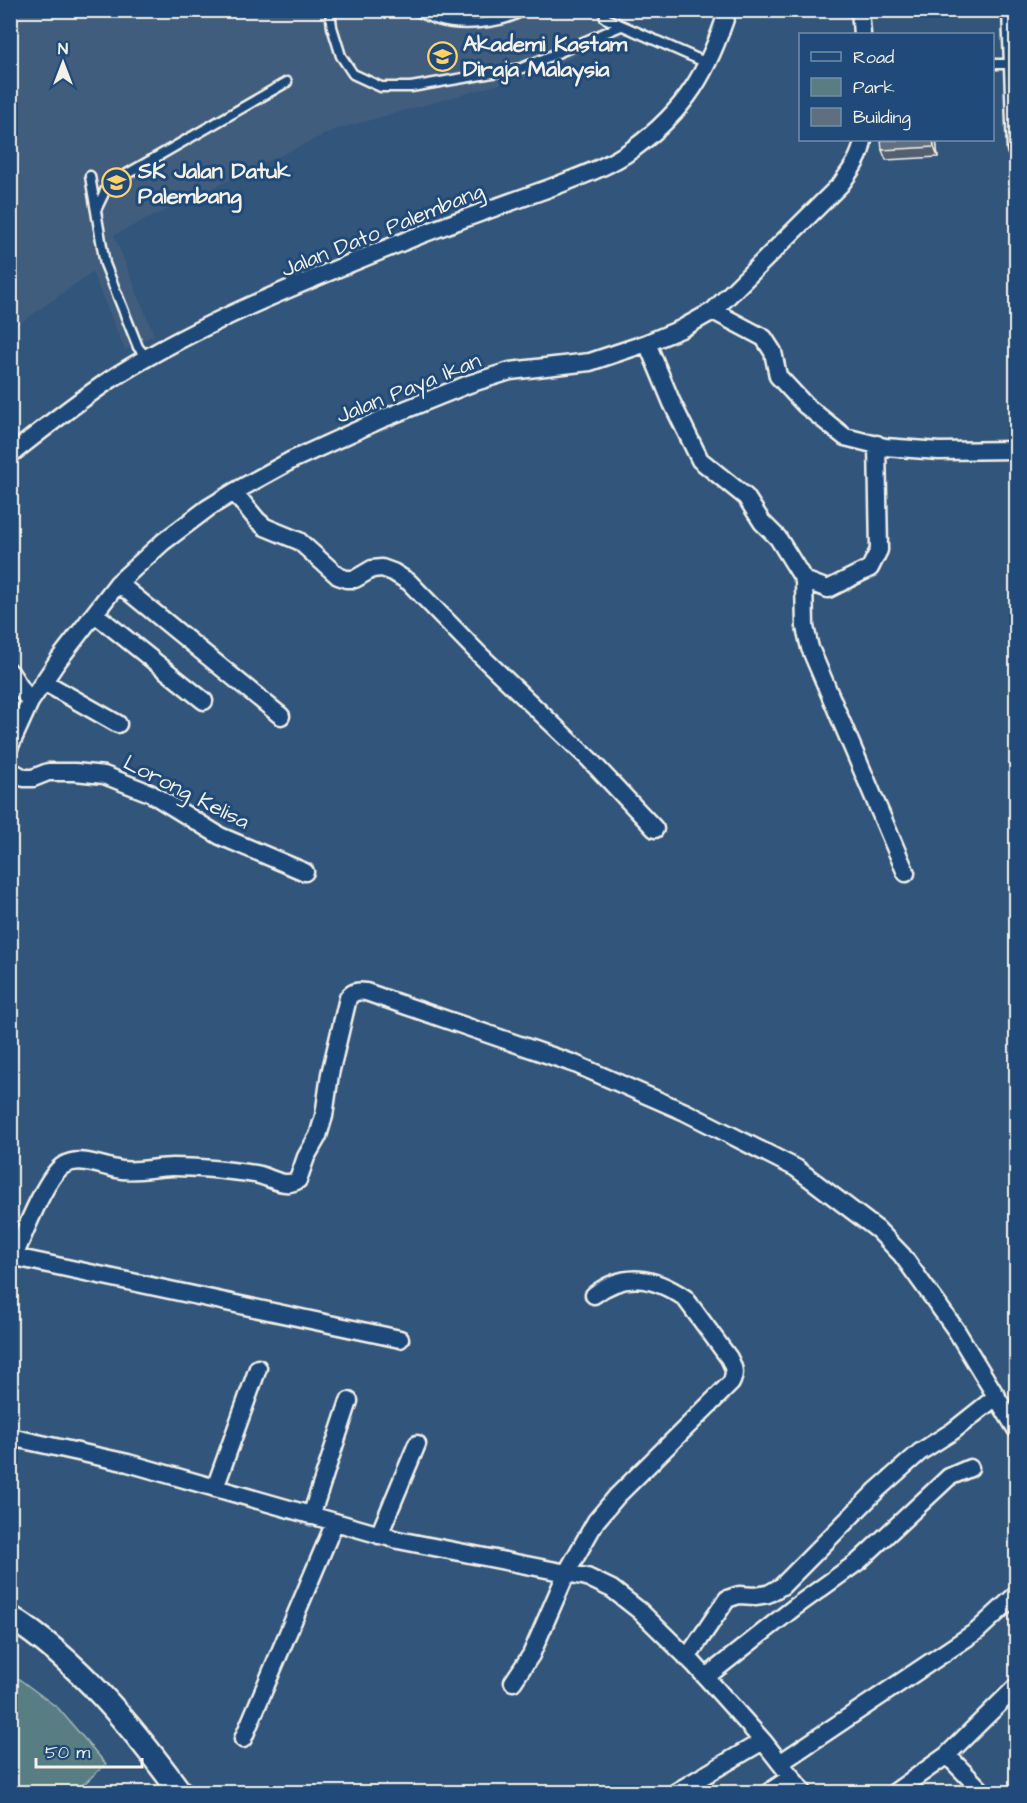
<svg xmlns="http://www.w3.org/2000/svg" width="1027" height="1803" font-family="'Architects Daughter',sans-serif">
<rect width="100%" height="100%" fill="#32557c"/>
<filter id="ink" filterUnits="userSpaceOnUse"><feTurbulence type="fractalNoise" baseFrequency=".0167" numOctaves="2"/><feDisplacementMap in="SourceGraphic" scale="12" xChannelSelector="R" yChannelSelector="G"/><feConvolveMatrix kernelMatrix="1 2 1 2 8 2 1 2 1" color-interpolation-filters="sRGB"/></filter>
<g filter="url(#ink)">
<path fill="#405d7d" d="M11 11H621L620 36 530 76 334 130 114 235 154 335 125 350 92 272 11 330Z"/>
<path fill="#587e84" stroke="#a6b8b6" stroke-width="1.5" d="M11 1673 58 1708 106 1764 75 1792H11Z"/>
<g fill="none" stroke-linecap="round" stroke-linejoin="round">
<defs>
<path id="service" d="M330 10 332 27 341 56 353 74 381 87H411L522 68 621 26
M416 10C423 14 431 18 438 20 460 27 504 24 523 10
M604 10 605 18 707 63
M992 64H1013
M90 176 105 264 138 347 147 358
M96 210 106 189 113 182 287 82"/>
<path id="minor" d="M860 10 862 34
M1011 10 1016 150
M713 311 764 338 773 352 778 376 805 405 845 437 885 447 939 451 1016 450
M647 343 672 403 700 460 746 497 762 522 778 538 804 580 828 589 870 568 879 550 877 444
M10 455C46 427 81 398 119 374 212 317 314 278 415 237 461 219 509 203 555 186 581 176 610 166 633 149 686 110 708 72 728 10
M234 492 257 520 265 527 299 541 338 576 346 579H355L372 569 382 568 393 572 409 582 479 654 589 759 655 829
M804 580 805 627 810 648 906 873
M118 583 281 716
M95 614 204 701
M10 672 30 702
M44 682 118 724
M10 746 30 702 57 662 118 583 163 542 208 508 234 492 292 460 382 419 469 384 510 371 590 362 647 343 681 329 713 311 841 184C851 170 861 157 863 140
M10 770 24 778H33L48 772H75L104 775 150 793 220 836 305 872
M10 1256 400 1339
M14 1257C23 1236 46 1175 64 1165 81 1155 104 1168 122 1170 139 1172 156 1167 173 1167 200 1167 227 1170 255 1174 269 1176 284 1189 298 1180L306 1157 318 1136 324 1116 330 1074 348 998C353 991 358 991 366 992L575 1064 685 1112 796 1168 878 1230 902 1255 956 1330 1016 1429
M10 1437 128 1463 398 1540 587 1577 612 1589 640 1611 694 1664 763 1741 803 1792
M215 1488 258 1368
M311 1516 349 1401
M379 1535 417 1444
M687 1658 727 1599 739 1595 755 1596 768 1594 782 1586 877 1490 920 1452 953 1431 997 1396
M706 1677 795 1607 859 1561 949 1477 970 1468
M513 1682 531 1655 567 1572 596 1521 617 1496 731 1383C736 1373 734 1368 729 1358L685 1298C654 1277 625 1271 594 1295
M243 1739 335 1522
M947 1755 983 1792
M780 1763 977 1631 1016 1595
M676 1792 763 1741
M769 1792 792 1777
M895 1792 947 1755 1016 1687"/>
<path id="secondary" d="M10 1617C79 1661 133 1728 180 1792"/>
</defs>
<use href="#service" stroke="#f4f1e8" stroke-width="13"/>
<use href="#minor" stroke="#f4f1e8" stroke-width="21"/>
<use href="#secondary" stroke="#f4f1e8" stroke-width="27"/>
<use href="#service" stroke="#1f4a7a" stroke-width="8"/>
<use href="#minor" stroke="#1f4a7a" stroke-width="16"/>
<use href="#secondary" stroke="#1f4a7a" stroke-width="22"/>
</g>
<path fill="#535f6e" stroke="#f4f1e8" stroke-width="1.5" d="M936 140 938 157 886 160 882 150Z"/>
<path fill="#434e5a" stroke="#f4f1e8" stroke-width="1.5" d="M933 140H936L938 157 934 147Z"/>
<path fill="#606f80" stroke="#f4f1e8" stroke-width="1.5" d="M881 140H933L934 147 882 150Z"/>
</g>
<defs>
<symbol id="university-ring" viewBox="-11 -11 22 22"><circle r="9.5" fill="#1f4a7a" stroke="#ffd166" stroke-width="1.5"/><path d="M0-5L7-2L0 1L-7-2ZM-4 1L0 2.5L4 1V4Q0 6-4 4Z" fill="#ffd166"/></symbol>
<symbol id="school-ring" viewBox="-11 -11 22 22"><circle r="9.5" fill="#1f4a7a" stroke="#ffd166" stroke-width="1.5"/><path d="M0-5L7-2L0 1L-7-2ZM-4 1L0 2.5L4 1V4Q0 6-4 4Z" fill="#ffd166"/></symbol>
</defs>
<g fill-rule="evenodd">
<use href="#university-ring" x="426" y="40" width="33" height="33"/>
<use href="#school-ring" x="100" y="166" width="33" height="33"/>
</g>
<g text-anchor="middle" stroke-width="6" stroke-linejoin="round" paint-order="stroke">
<g font-size="22" font-weight="bold" fill="#f4f1e8" stroke="#1f4a7a" text-anchor="start">
<text x="463" y="51">Akademi Kastam<tspan x="463" dy="25">Diraja Malaysia</tspan></text>
<text x="138" y="178">SK Jalan Datuk<tspan x="138" dy="25">Palembang</tspan></text>
</g>
<g font-size="22" fill="#f4f1e8" stroke="#1f4a7a">
<text transform="translate(382 229) rotate(-22)" y="8">Jalan Dato Palembang</text>
<text transform="translate(408 387) rotate(-22)" y="8">Jalan Paya Ikan</text>
<text transform="translate(187 791) rotate(27)" y="8">Lorong Kelisa</text>
</g>
</g>
<rect width="1027" height="1803" fill="none" stroke="#1f4a7a" stroke-width="36"/>
<rect x="18" y="18" width="991" height="1767" fill="none" stroke="#f4f1e8" stroke-width="2" filter="url(#ink)"/>
<rect x="799" y="33" width="195" height="108" fill="#1f4a7a" stroke="#748da6" stroke-width="1.5"/>
<rect x="811" y="52" width="30" height="9" fill="#1f4a7a" stroke="#748da6" stroke-width="1.5"/>
<text x="853" y="63" font-size="18" fill="#f4f1e8">Road</text>
<rect x="811" y="78" width="30" height="18" fill="#587e84" stroke="#748da6" stroke-width="1.5"/>
<text x="853" y="93" font-size="18" fill="#f4f1e8">Park</text>
<rect x="811" y="108" width="30" height="18" fill="#606f80" stroke="#748da6" stroke-width="1.5"/>
<text x="853" y="123" font-size="18" fill="#f4f1e8">Building</text>
<g transform="translate(63 63)" stroke="#1f4a7a" stroke-width="4.5" paint-order="stroke">
<path d="M0-4.5L10 22L0 15L-10 22Z" fill="#f4f1e8"/>
<text y="-9" font-size="16" font-weight="bold" text-anchor="middle" fill="#f4f1e8">N</text>
</g>
<path d="M36 1758v9h106v-9" fill="none" stroke="#f4f1e8" stroke-width="3"/>
<text x="45" y="1758" font-size="18" fill="#f4f1e8" stroke="#1f4a7a" stroke-width="4.5" paint-order="stroke">50 m</text>
</svg>
